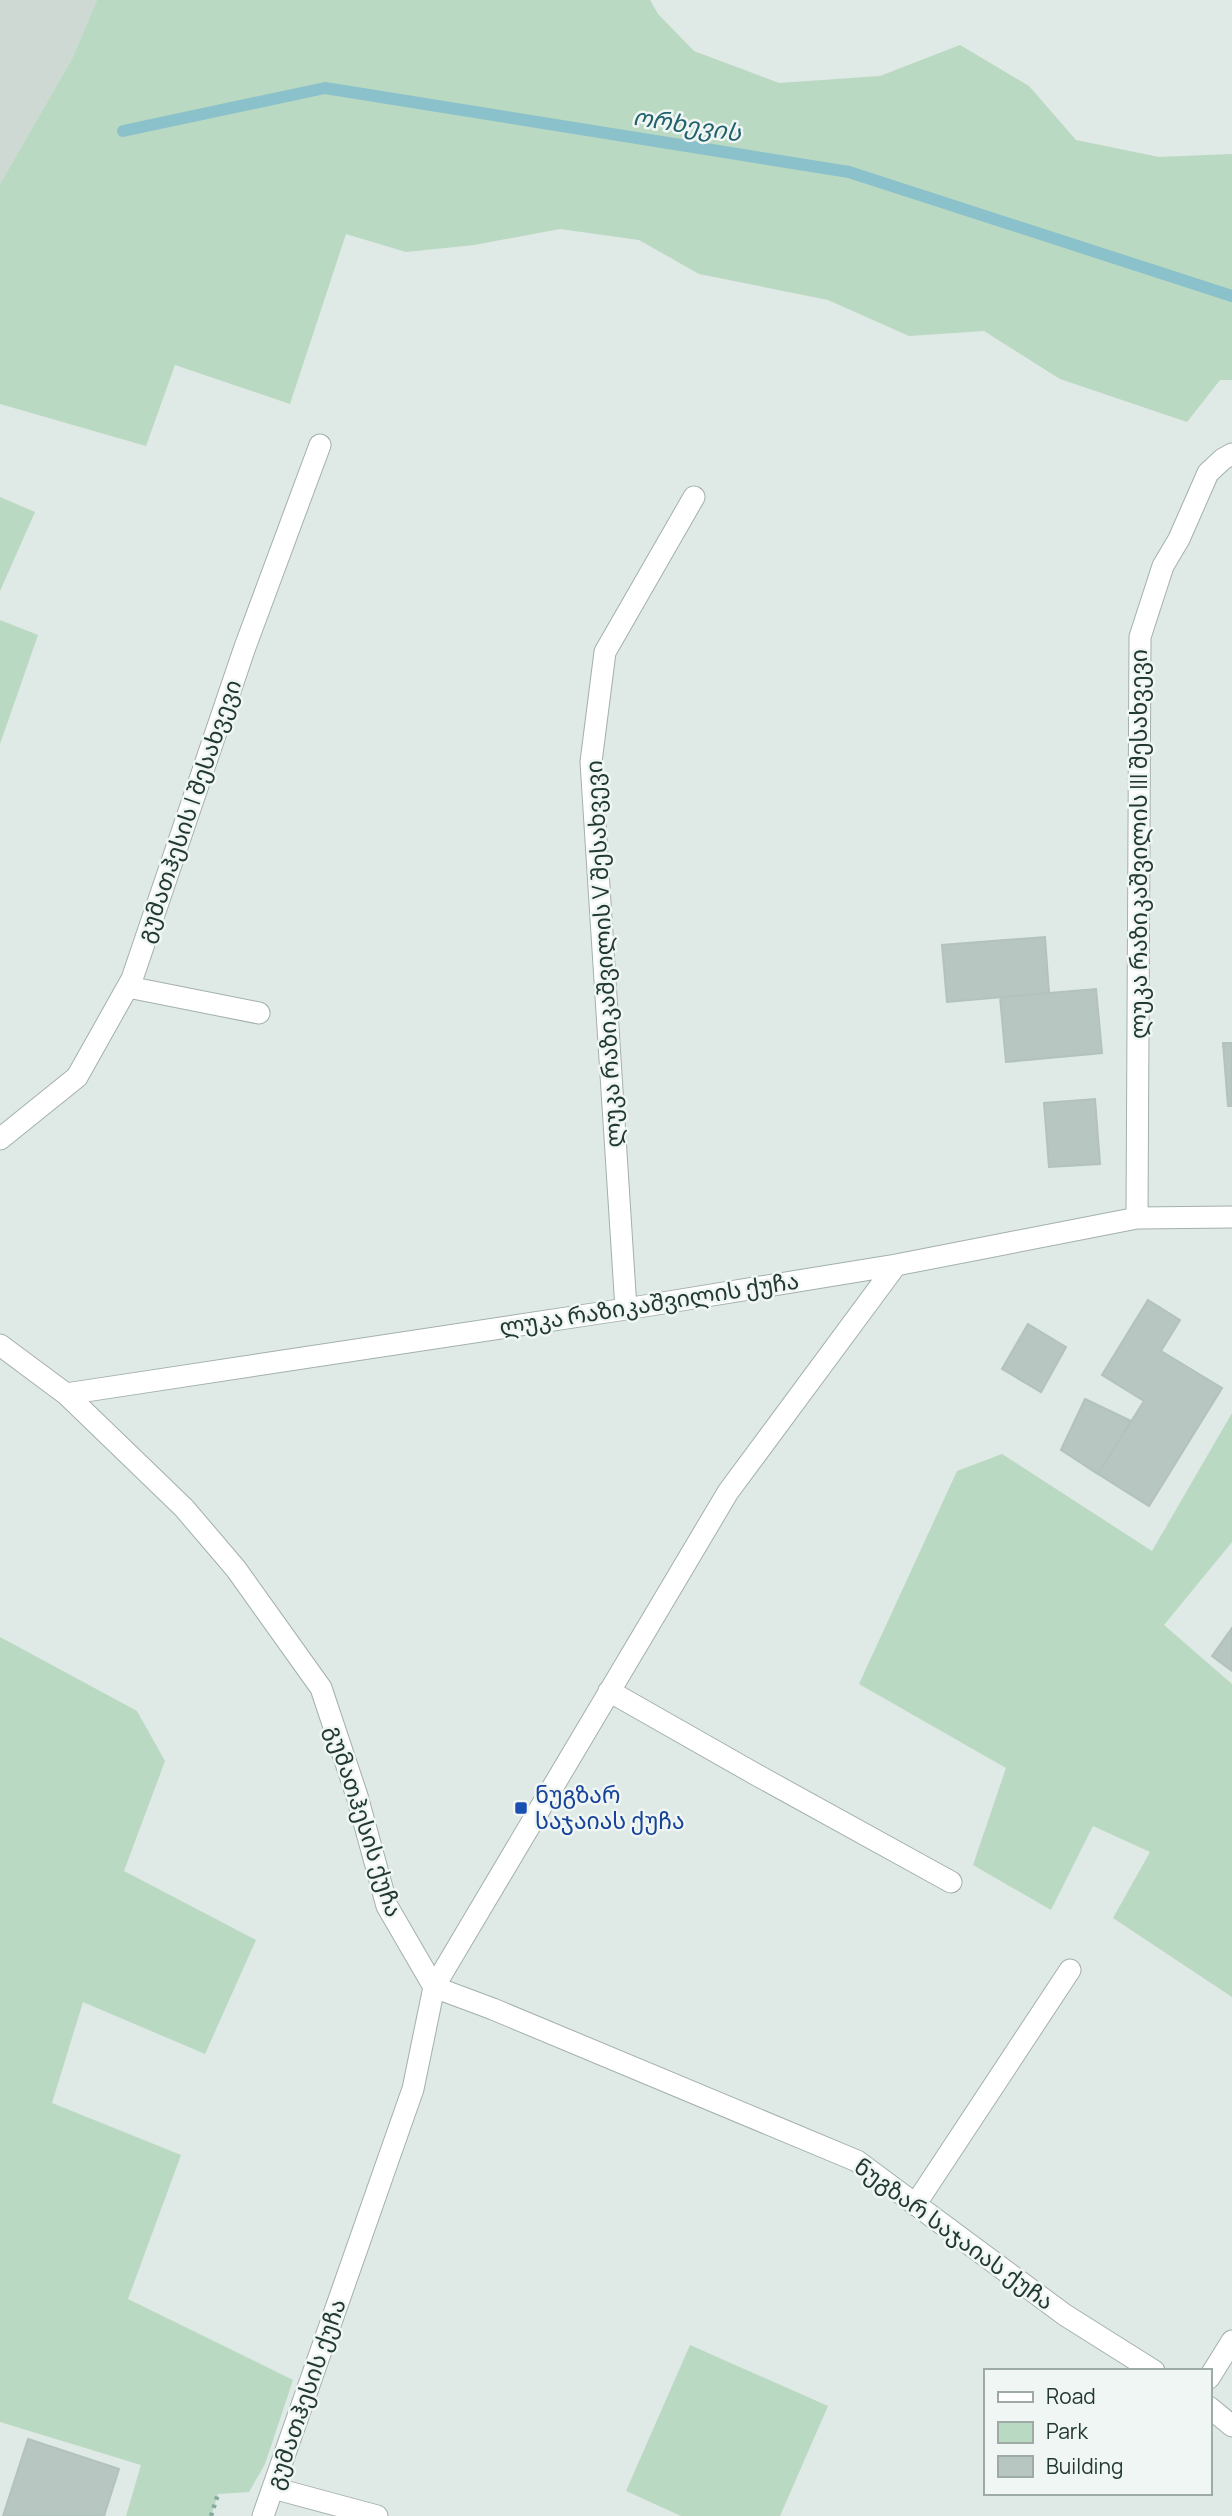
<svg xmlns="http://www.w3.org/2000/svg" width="1232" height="2516" font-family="Manrope,'Noto Sans Georgian',sans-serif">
<rect width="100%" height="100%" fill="#dfe9e5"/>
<path fill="#ced9d4" d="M0 0H97L72 59 0 184Z"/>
<path fill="#bad9c2" d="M97 0H650L658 14 694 51 779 83 880 76 960 45 1029 86 1076 140 1159 157 1232 154V380H1220L1187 422 1060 379 984 331 909 336 828 300 699 274 639 240 560 229 474 245 406 252 346 234 290 404 175 365 146 446 0 404V184L72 59Z
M0 497 35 512 0 591Z
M0 620 38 635 0 744Z
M1232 1413V1542L1164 1625 1232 1684V1997L1113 1918 1150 1852 1093 1826 1051 1910 973 1865 1006 1768 859 1684 957 1471 1002 1454 1152 1551Z
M0 1637 137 1711 165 1761 124 1871 256 1940 205 2054 83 2002 52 2103 181 2155 128 2299 293 2380 265 2464 249 2492 218 2494 211 2516H126L141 2465 0 2422Z
M690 2345 828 2406 780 2516H681L626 2491Z"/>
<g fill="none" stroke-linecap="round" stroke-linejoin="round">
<path stroke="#8bc1ca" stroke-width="12" d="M123 131 325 88 849 172 1232 296"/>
</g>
<path fill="#b8c6c1" stroke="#b2c2bc" stroke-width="2" d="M1045 937 1049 993 947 1002 942 945Z
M1096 989 1102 1053 1006 1062 1000 997Z
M1223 1043H1232V1106H1228Z
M1095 1099 1100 1164 1049 1167 1044 1103Z
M1148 1300 1180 1320 1161 1351 1222 1388 1149 1506 1098 1474 1144 1401 1102 1375Z
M1028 1324 1066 1347 1041 1392 1002 1369Z
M1085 1399 1131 1421 1098 1474 1061 1450Z
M1232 1628V1671L1212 1656Z
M28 2439 119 2469 104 2516H3Z"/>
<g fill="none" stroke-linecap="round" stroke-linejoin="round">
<defs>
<path id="minor" d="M128 987 259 1013
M0 1139 77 1077 132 979 245 647 320 445
M1137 1218 1140 637 1163 566 1179 539 1208 473 1223 459 1232 454
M626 1309 591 762 605 652 694 497
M0 1345 66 1394 184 1508 236 1569 321 1688 357 1796 387 1906 434 1987
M66 1394 626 1309 896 1265 1137 1218 1232 1217
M609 1691 755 1774 951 1882
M434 1987 493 2009 857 2161 1065 2315 1154 2371
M915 2205 1070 1970
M1209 2378 1232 2341
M1209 2407 1232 2426
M273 2488 377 2516
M263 2516 413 2089 434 1987 728 1492 896 1265"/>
</defs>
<use href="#minor" stroke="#a3b0ac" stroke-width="23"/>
<path stroke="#82aa9e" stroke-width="4.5" stroke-dasharray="3.5 5" stroke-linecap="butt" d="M211 2516 218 2494"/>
<use href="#minor" stroke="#fff" stroke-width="21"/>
</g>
<rect fill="#1a4fb4" stroke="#eff6f3" stroke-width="2.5" x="514" y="1801" width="14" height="14" rx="3.5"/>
<g text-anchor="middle" stroke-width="5" stroke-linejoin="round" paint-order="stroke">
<g font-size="23" fill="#223832" stroke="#eff6f3">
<text transform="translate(189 811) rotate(-71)" y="8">გუმათჰესის I შესახვევი</text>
<text transform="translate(1139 844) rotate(-90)" y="8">ლუკა რაზიკაშვილის III შესახვევი</text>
<text transform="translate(604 954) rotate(-93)" y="8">ლუკა რაზიკაშვილის V შესახვევი</text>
<text transform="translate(649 1304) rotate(-9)" y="8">ლუკა რაზიკაშვილის ქუჩა</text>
<text transform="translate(364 1821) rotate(72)" y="8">გუმათჰესის ქუჩა</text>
<text transform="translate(954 2234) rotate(36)" y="8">ნუგზარ საჯაიას ქუჩა</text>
<text transform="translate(306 2394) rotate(-71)" y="8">გუმათჰესის ქუჩა</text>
</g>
<g font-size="23" fill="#164399" stroke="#eff6f3" text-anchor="start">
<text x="535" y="1803">ნუგზარ<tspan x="535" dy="26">საჯაიას ქუჩა</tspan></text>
</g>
<g font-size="24" font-style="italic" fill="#21616e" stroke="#eff6f3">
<text transform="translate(687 125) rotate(9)" y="8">ორხევის</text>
</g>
</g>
<rect x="984" y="2369" width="228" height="126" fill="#eff6f3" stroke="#9daaa6" stroke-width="2"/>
<rect x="998" y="2392" width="35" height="10" fill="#ffffff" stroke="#9daaa6" stroke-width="2"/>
<text x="1046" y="2404" font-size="21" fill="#223832">Road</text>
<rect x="998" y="2422" width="35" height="21" fill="#bad9c2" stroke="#9daaa6" stroke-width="2"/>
<text x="1046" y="2439" font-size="21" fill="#223832">Park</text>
<rect x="998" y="2456" width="35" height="21" fill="#b8c6c1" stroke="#9daaa6" stroke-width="2"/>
<text x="1046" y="2474" font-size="21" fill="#223832">Building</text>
</svg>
